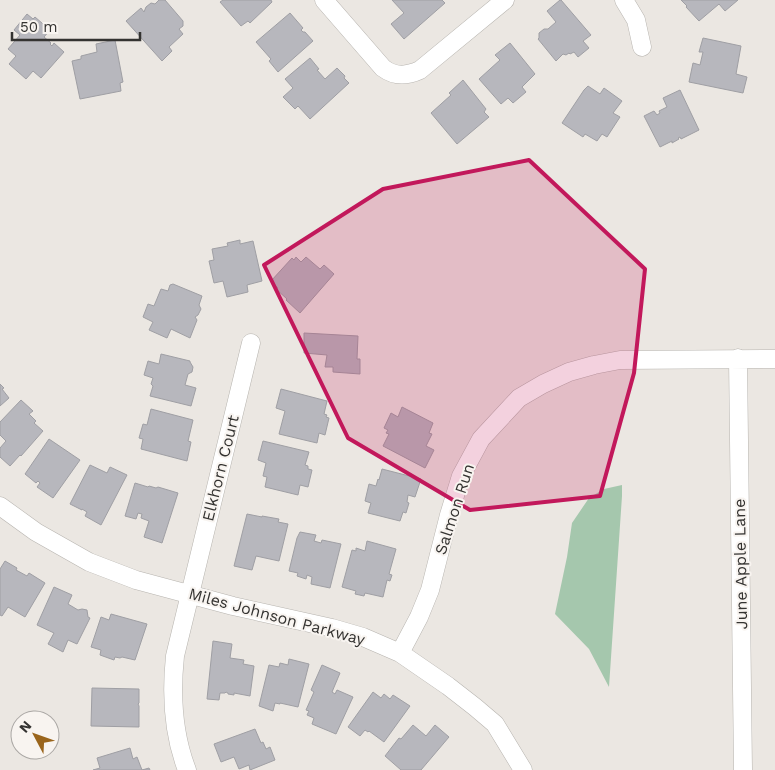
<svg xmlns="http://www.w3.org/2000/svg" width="775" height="770" font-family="'Work Sans',sans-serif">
<rect width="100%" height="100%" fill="#ebe7e2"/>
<path fill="#a5c7ad" d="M622 485V496L609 687 589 649 555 614 567 557 572 523 589 498 604 489Z"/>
<path fill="#b7b7bd" stroke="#9f9fa4" d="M159 0H165L183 21V26L179 29 183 34 169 47 172 51 162 61 126 21 141 8 144 12 146 7 151 3 155 4Z
M223 0H271L272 2 250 23 248 21 241 26 220 2Z
M392 0H442L445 3 404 39 391 24 404 13Z
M560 0H561L591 35 583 41 589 48 578 57 574 52 570 54 569 53 566 55 563 54 556 61 538 39 539 38V33L544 29H548L556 22 547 11Z
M681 0H738L725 11 719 4 699 21 686 7 687 6Z
M290 13 303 28 301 30 303 32H305L313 41 278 72 269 61 271 59 256 42Z
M27 14 33 19 35 17 50 30 44 37 51 43 50 44 52 46 54 43 64 52 41 78 33 71 26 79 9 64 16 56 8 49 20 35 14 30Z
M703 38 741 46 736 74 747 77 743 93 689 82 693 63 700 65 703 52H699Z
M115 40 123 82 120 83 121 91 80 99 72 61 81 59V56L97 52 96 44Z
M510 43 535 74 522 87 526 92 513 103 508 98 501 104 479 79 500 60 495 55Z
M310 58 319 69 317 70 325 79 337 68 345 76 344 78 349 83 310 119 298 106 295 109 283 97 293 88 285 79Z
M463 80 486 109 484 112 489 117 457 144 431 113 451 95 449 93Z
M588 86 600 94 604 88 622 101 613 113 620 117 607 137 602 134 597 141 585 134 583 137 562 123 584 90Z
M680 90 699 130 681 139 680 137 678 138 679 139 672 143V141L660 147 644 116 654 111 657 115 660 113 659 111 667 107 663 98Z
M240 240V244L253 241 262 281 247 285 248 292 227 297 223 281 214 283 209 261 214 260 212 249 228 246 227 243Z
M296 257 301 262 306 257 320 269 324 265 334 274 300 313 286 300 287 299 276 289 278 288 271 281 292 258 294 260Z
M173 284 202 296 199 305 201 309 198 315 195 317 197 320 190 338 171 329 167 338 149 330 153 322 143 317 148 304 154 306 161 289 168 291 170 285Z
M304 333 358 336 357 359H360V374L333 372V367H325L327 355 304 353Z
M161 354 190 361V362L193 367 192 372 188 374 185 385 196 388 191 406 150 396 153 386 151 384 153 378 144 375 148 361 159 364Z
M0 384 4 388 2 389 9 398 0 406Z
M281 389 327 401 324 414 327 415 326 417 329 418 325 435 319 433 317 443 279 434 285 411 276 408Z
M21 400 33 411 29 414 36 421 34 423 43 431 21 456 20 455 10 466 0 457V448L6 441 0 435V422Z
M402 407 433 423 429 433 432 434 426 446 434 450 425 468 383 446 389 434 386 433 388 430 384 428 391 413 398 417Z
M151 409 193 420 188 441 191 442 187 461 141 449 143 439 139 438 143 424 147 425Z
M49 439 80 460 53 498 37 487 40 483 38 481 36 483 25 474Z
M263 441 309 452 305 465 308 466V469L312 470 308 487 300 485 298 495 265 487 267 477 263 476 266 463 258 460Z
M90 465 107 473 110 467 127 475 101 525 85 516 87 512 82 509V510L70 504Z
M382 469 421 479 415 497 408 495 407 502 409 503 406 513 403 512 400 521 368 513 371 503 365 501 369 484 376 486 378 479 379 480Z
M135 483 148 487 149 486 156 488 158 487 178 493 162 543 144 537 149 521 141 518 142 514 138 513 136 519 125 516Z
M247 514 262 517V516L279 519 278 522 288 524 279 561 256 556 252 570 234 566Z
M300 532 316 535 314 541 321 543 322 540 341 544 330 588 311 584 312 577 307 575 306 579 297 576 298 573 289 571 297 538Z
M367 541 396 549 389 574 392 575 390 581 387 580 383 597 365 593 364 596 355 594 356 591 342 587 352 550 356 551V548L365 551Z
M5 561 17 568 16 570 27 576 29 573 45 583 25 617 8 607 2 616 0 615V569Z
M54 587 72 595 68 604 78 610 82 609 87 610 88 617 90 618 77 644 68 640 63 652 48 644 54 633 37 625Z
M111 614 147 624 135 660 122 657 120 658 115 657 114 660 100 655 101 650 91 647 101 617 109 620Z
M213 641 232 644 230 658 244 660 243 664 254 666 250 696 234 693V695L228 694V693L226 692 225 693H220L219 700 207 699Z
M289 659 309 664 298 707 280 703V704L275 703 273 711 259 706 269 665 279 667 280 663 288 665Z
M322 665 340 673 332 692 335 694 337 690 353 697 336 734 312 724 314 718 307 715 309 711 306 710 314 692 311 690Z
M92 688 139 689V703L138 704 139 706V727L91 726Z
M373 692 381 698 384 694 390 699 393 695 410 706 384 742 369 731 368 732 365 730 360 736 348 727Z
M413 725 426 736 435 725 449 737 421 770H401L385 756 399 738 401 739Z
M255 729 261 743 263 742 266 749 270 747 275 760 250 770 249 765 239 769 234 757 221 762 214 744Z
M130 748 133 759 137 757 142 770 149 768 150 770H93L100 768 97 758Z"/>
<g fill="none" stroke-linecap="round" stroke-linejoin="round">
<defs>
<path id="minor" d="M324 0 383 68C395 77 407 76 420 70L505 0
M624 0 636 20 642 47
M738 358 743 770
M0 506 36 532 89 562 136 580 233 606 332 628 363 637 400 653 448 686 475 707 495 724 523 770
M400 653 419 617 430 590 449 515 461 476 481 439 519 398 543 384 569 372 594 365 620 360 775 359
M187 770C173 734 171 694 175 656L251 343"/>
</defs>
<use href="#minor" stroke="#b7b4af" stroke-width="19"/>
<use href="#minor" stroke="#fff" stroke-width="18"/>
</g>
<path fill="#c2185b" fill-opacity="0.2" stroke="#c2185b" stroke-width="4" stroke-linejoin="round" d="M529 160 645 269 634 373 600 496 470 510 348 438 264 265 383 189Z"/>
<g text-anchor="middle" stroke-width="4" stroke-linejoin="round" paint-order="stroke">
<g font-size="16" fill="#343331" stroke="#f8f4f0">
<text transform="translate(220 468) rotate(-76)" y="6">Elkhorn Court</text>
<text transform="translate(454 509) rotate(-72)" y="6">Salmon Run</text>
<text transform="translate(740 564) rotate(-91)" y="6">June Apple Lane</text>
<text transform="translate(277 616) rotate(15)" y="6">Miles Johnson Parkway</text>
</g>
</g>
<g transform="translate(35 735) rotate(311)"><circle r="24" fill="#f8f4f0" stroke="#aaa7a4"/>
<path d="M0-4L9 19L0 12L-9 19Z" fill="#9a651c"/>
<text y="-8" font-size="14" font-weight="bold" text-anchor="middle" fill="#343331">N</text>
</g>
<path d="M12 32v8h128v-8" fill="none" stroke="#343331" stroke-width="2.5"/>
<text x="20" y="32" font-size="15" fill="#343331" stroke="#f8f4f0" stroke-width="4" paint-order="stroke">50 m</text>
</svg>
